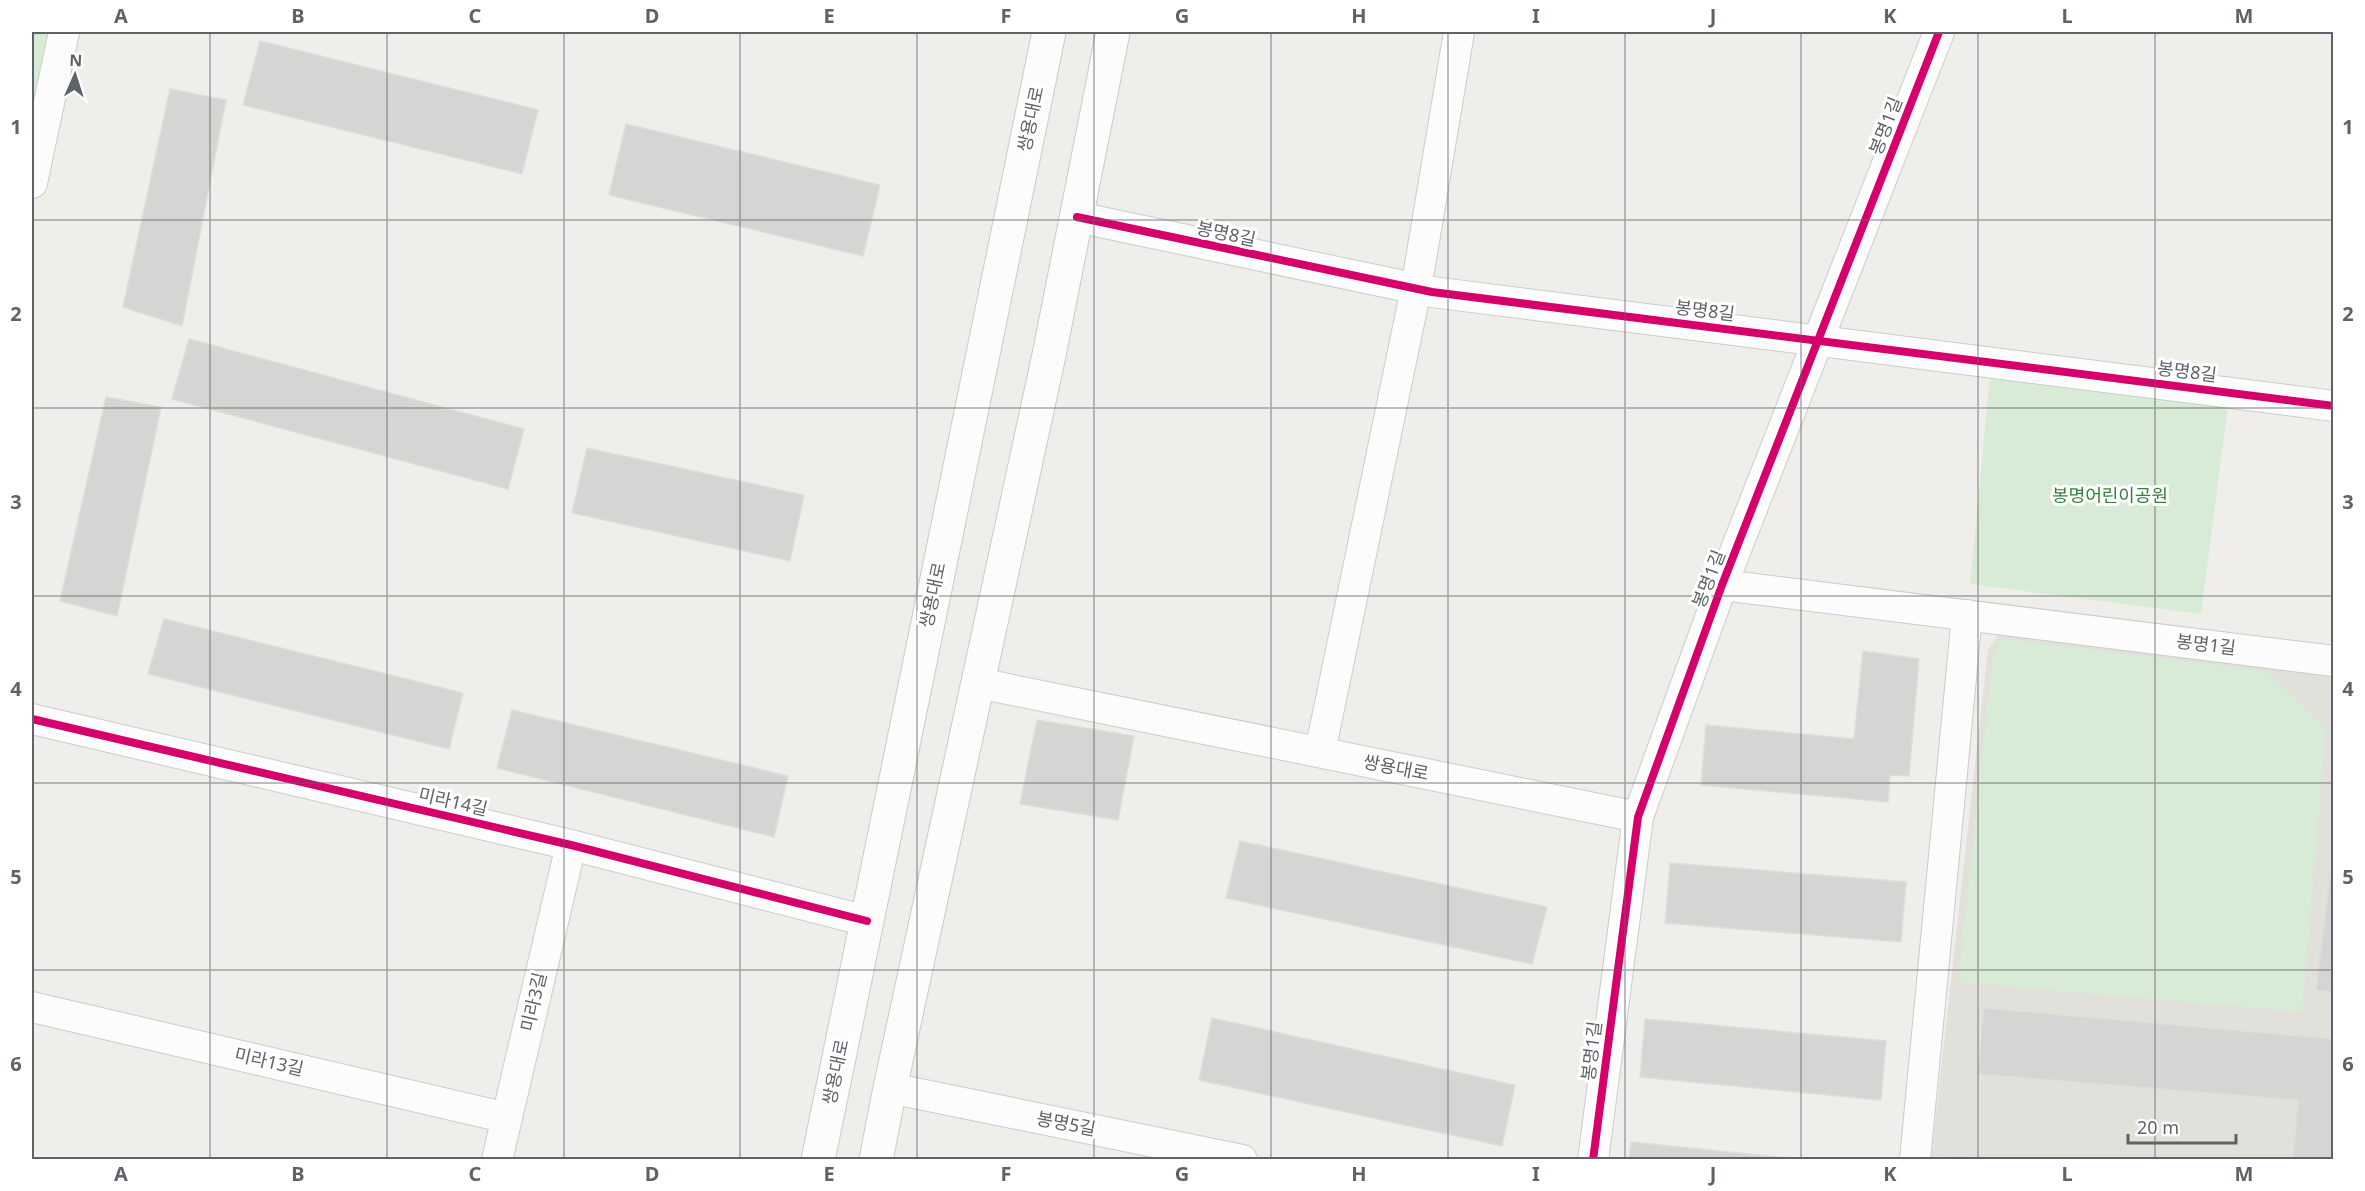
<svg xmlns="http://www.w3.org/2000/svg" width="2365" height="1191" font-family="'Noto Sans','Noto Sans KR',sans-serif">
<rect width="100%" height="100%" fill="#efeeea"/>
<path fill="#e2e0da" d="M2000 633 2333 672V1159L1931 1160 1988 649Z"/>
<path fill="#d8ebd6" d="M32 32H55L32 113Z
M1990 377 2228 405 2201 614 1970 584Z
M2003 639 2266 671 2326 729 2302 1012 1958 982 1993 654Z"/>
<path fill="#d6d5d3" stroke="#deddd9" stroke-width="1.5" d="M260 41 538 110 522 174 243 105Z
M170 89 226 100 182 326 123 307Z
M626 124 880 185 863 256 609 195Z
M189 339 524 429 508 489 172 399Z
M106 397 161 407 117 616 60 601Z
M587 448 804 495 790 561 572 513Z
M164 619 463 693 449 749 148 674Z
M1863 651 1919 659 1909 776 1890 775 1888 802 1701 785 1706 725 1854 739Z
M512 710 788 776 774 837 497 768Z
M1037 720 1134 736 1118 820 1020 804Z
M1240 841 1547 907 1532 964 1226 898Z
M2333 852H2334V992L2316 990Z
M1670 863 1906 882 1901 942 1665 923Z
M1984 1008 2334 1039V1160H2293L2298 1100 1977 1074Z
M1212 1018 1515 1085 1502 1146 1199 1080Z
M1645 1019 1886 1041 1881 1100 1640 1077Z
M1631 1142 1808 1160H1629Z
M1947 1156 2004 1160H1947Z"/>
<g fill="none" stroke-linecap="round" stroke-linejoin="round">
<defs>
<path id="street" d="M32 183 64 32
M1077 217 1432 292 2334 406
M1722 585 2334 661
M978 683 1638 817
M32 719 571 845 867 921
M1320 752 1416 289 1459 32
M32 1007 507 1118
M890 1088 1242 1160
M497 1160 571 845
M1593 1160 1638 817 1722 585 1939 32
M1915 1160 1967 615"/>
<path id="secondary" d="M818 1160 1049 32
M876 1160 890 1088 1049 355 1113 32"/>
</defs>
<use href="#street" stroke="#cbcccc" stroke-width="32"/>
<use href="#secondary" stroke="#cacacb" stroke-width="35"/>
<use href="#street" stroke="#fdfcfc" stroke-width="30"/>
<use href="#secondary" stroke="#fdfcfc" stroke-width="33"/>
<defs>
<path id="cycleway" d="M1077 217 1432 292 2334 406
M32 719 571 845 867 921
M1593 1160 1638 817 1722 585 1939 32"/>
</defs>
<use href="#cycleway" stroke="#fff" stroke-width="11"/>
<use href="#cycleway" stroke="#d6006c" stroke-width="8"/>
</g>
<path fill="none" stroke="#5f6368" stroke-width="1.5" stroke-opacity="0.55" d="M210 32V1160M387 32V1160M564 32V1160M740 32V1160M917 32V1160M1094 32V1160M1271 32V1160M1448 32V1160M1625 32V1160M1801 32V1160M1978 32V1160M2155 32V1160M32 220H2334M32 408H2334M32 596H2334M32 783H2334M32 970H2334"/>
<g text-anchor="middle" stroke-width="6" stroke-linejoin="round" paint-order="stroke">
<g font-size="18" fill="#5f6368" stroke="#fff">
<text transform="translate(1031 119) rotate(-78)" y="6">쌍용대로</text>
<text transform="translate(1886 126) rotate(-69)" y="6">봉명1길</text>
<text transform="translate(1226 234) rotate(12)" y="6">봉명8길</text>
<text transform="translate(1705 311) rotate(7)" y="6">봉명8길</text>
<text transform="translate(2187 372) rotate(7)" y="6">봉명8길</text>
<text transform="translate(1709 579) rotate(-69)" y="6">봉명1길</text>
<text transform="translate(933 595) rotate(-78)" y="6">쌍용대로</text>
<text transform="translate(2206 645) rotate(7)" y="6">봉명1길</text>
<text transform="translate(1396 768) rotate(11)" y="6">쌍용대로</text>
<text transform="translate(453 802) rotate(13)" y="6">미라14길</text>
<text transform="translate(534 1002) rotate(-77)" y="6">미라3길</text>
<text transform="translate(1592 1051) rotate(-83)" y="6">봉명1길</text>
<text transform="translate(269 1062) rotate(13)" y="6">미라13길</text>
<text transform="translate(836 1072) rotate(-78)" y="6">쌍용대로</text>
<text transform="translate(1066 1124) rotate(11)" y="6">봉명5길</text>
</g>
<g font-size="18" fill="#348238" stroke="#fff">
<text x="2110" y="502">봉명어린이공원</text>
</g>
</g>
<rect width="2365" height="1191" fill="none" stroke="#ffffff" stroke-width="66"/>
<g transform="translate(75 75) rotate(3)" stroke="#ffffff" stroke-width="4.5" paint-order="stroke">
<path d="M0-4.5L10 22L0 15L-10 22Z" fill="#5f6368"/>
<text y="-9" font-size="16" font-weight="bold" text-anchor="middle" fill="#5f6368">N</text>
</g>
<path d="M2128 1134v9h108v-9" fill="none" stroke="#5f6368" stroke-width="3"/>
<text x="2137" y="1134" font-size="18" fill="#5f6368" stroke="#ffffff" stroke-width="4.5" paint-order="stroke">20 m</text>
<rect x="33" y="33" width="2299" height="1125" fill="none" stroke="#5f6368" stroke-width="2"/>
<g font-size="20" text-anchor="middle" font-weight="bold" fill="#5f6368">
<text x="121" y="23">A</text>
<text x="298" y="23">B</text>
<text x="475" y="23">C</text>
<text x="652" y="23">D</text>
<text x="829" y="23">E</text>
<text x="1006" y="23">F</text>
<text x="1182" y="23">G</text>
<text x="1359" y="23">H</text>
<text x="1536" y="23">I</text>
<text x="1713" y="23">J</text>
<text x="1890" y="23">K</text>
<text x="2067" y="23">L</text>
<text x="2244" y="23">M</text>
<text x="16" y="134">1</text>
<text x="2348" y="134">1</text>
<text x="16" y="321">2</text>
<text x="2348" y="321">2</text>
<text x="16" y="509">3</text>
<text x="2348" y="509">3</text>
<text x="16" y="696">4</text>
<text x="2348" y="696">4</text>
<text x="16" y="884">5</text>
<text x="2348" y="884">5</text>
<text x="16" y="1071">6</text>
<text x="2348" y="1071">6</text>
<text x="121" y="1181">A</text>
<text x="298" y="1181">B</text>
<text x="475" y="1181">C</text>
<text x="652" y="1181">D</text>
<text x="829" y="1181">E</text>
<text x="1006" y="1181">F</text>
<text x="1182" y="1181">G</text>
<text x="1359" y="1181">H</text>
<text x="1536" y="1181">I</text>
<text x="1713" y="1181">J</text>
<text x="1890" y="1181">K</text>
<text x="2067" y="1181">L</text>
<text x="2244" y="1181">M</text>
</g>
</svg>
